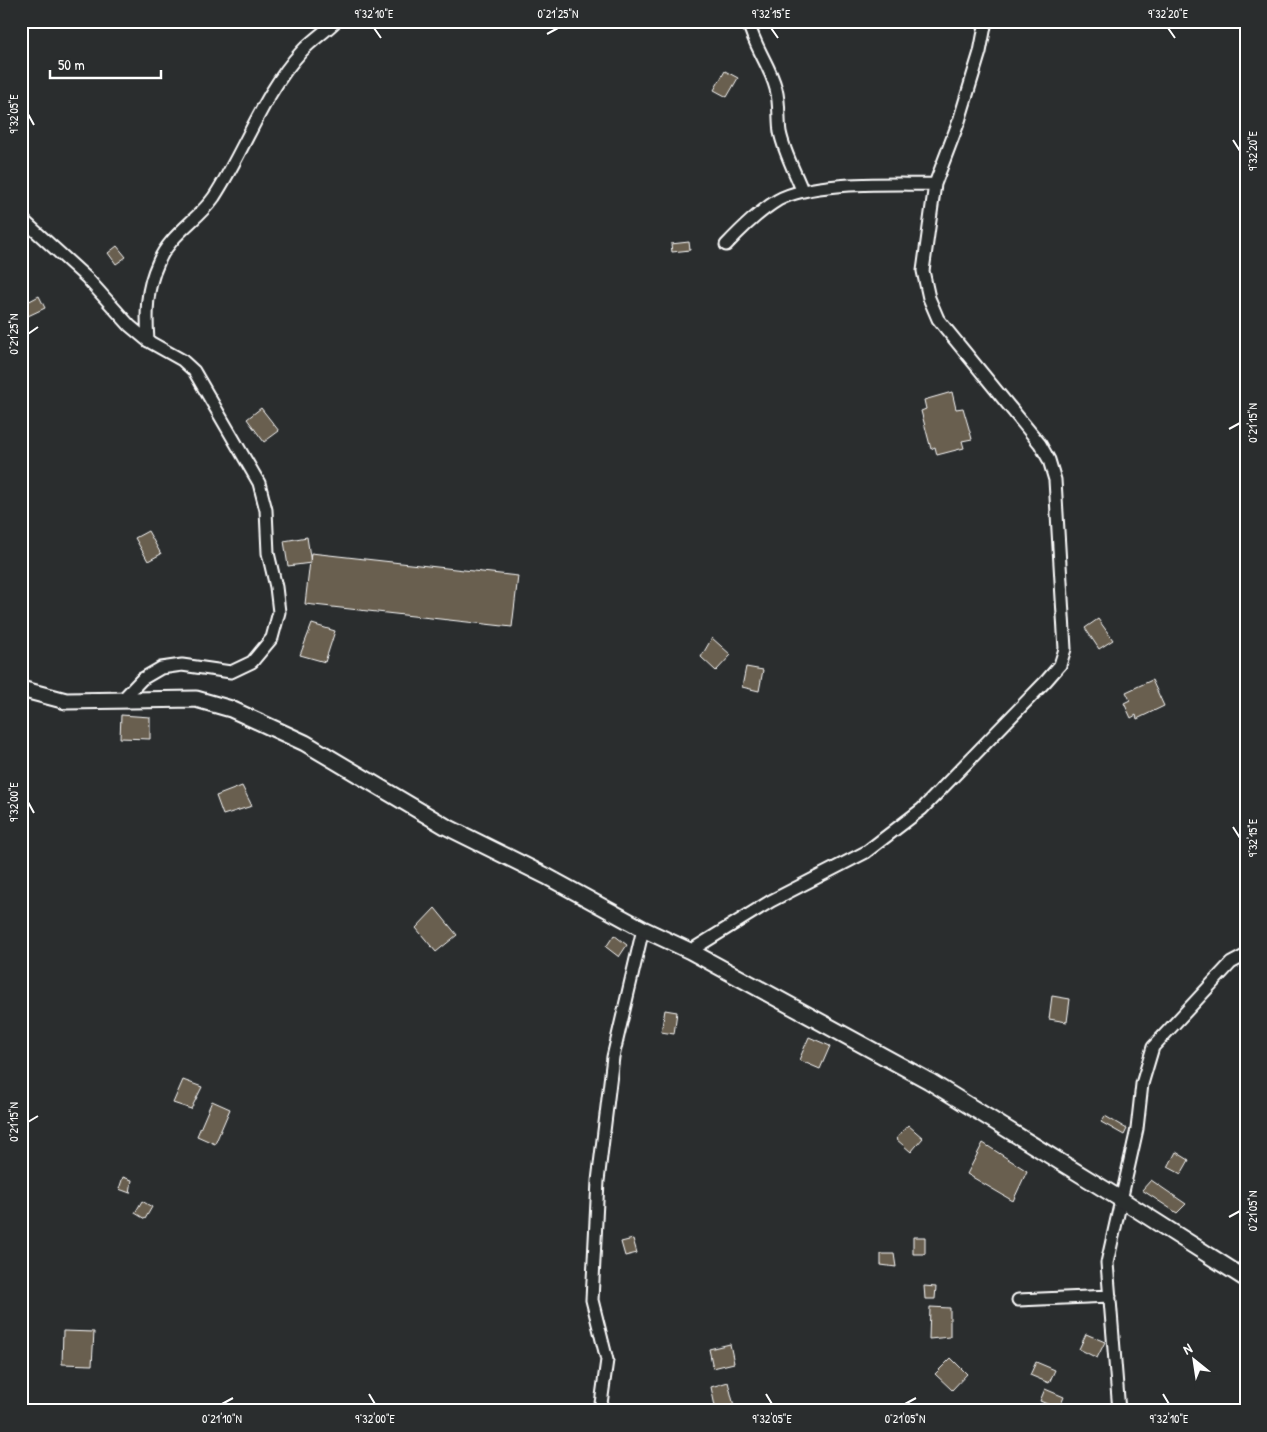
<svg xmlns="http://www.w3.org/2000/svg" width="1267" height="1432" font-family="'Patrick Hand',sans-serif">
<rect width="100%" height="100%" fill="#2a2d2e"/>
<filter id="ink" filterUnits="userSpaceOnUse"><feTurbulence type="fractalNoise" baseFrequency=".02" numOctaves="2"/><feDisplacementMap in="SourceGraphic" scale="10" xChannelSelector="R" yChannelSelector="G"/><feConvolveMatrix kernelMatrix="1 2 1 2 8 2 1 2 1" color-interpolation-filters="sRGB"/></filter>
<g filter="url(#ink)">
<path fill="#695f50" stroke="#fff" d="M725 71 738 78 727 97 714 90Z
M689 242 690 250 672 252 671 244Z
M117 246 126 257 116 264 108 253Z
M39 296 45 308 28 316 22 305Z
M952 392 956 409 963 408 972 439 962 441 964 448 937 455 935 447 931 449 921 411 926 409 924 400Z
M261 408 279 431 264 442 247 419Z
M148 531 161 554 148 561 135 538Z
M307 537 311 563 288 566 284 541Z
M311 553 518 576 512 627 305 604Z
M1098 619 1113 640 1099 649 1085 628Z
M312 624 335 631 325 662 300 655Z
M712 638 731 655 716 671 701 657Z
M746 667 763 670 759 691 742 687Z
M1152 680 1164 706 1137 719 1136 715 1131 718 1124 703 1130 700 1126 692Z
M121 715 150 717V739L120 738Z
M242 786 252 806 223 815 216 796Z
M435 908 457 935 436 952 416 928Z
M614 935 627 945 619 957 606 947Z
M1052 996 1070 999 1067 1022 1049 1019Z
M665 1010 677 1012 674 1034 661 1032Z
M809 1037 830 1046 820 1069 799 1060Z
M183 1080 202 1087 191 1109 173 1103Z
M212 1101 230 1109 215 1144 197 1136Z
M1105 1116 1127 1129 1124 1135 1101 1122Z
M908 1125 923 1138 911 1152 896 1139Z
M983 1143 1027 1171 1013 1201 967 1174Z
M1176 1152 1189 1160 1181 1174 1168 1167Z
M123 1177 132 1180 130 1193 119 1189Z
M1151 1180 1186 1204 1177 1213 1142 1190Z
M142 1201 152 1207 145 1219 135 1213Z
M913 1237H925V1254H913Z
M633 1239 637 1253 625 1256 621 1242Z
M881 1254H894L896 1267 881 1265Z
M924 1286 936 1287 935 1299H925Z
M930 1307 950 1308V1337L929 1339Z
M63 1331 94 1332 92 1365 62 1364Z
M1086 1334 1105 1342 1097 1358 1079 1349Z
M730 1344 734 1363 713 1368 709 1349Z
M951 1358 967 1374 952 1390 935 1374Z
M1036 1362 1055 1370 1049 1383 1030 1375Z
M728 1382 735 1410 716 1411 711 1387Z
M1045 1389 1064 1397 1059 1409 1040 1401Z"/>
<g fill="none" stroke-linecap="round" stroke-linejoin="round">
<defs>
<path id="minor" d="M748 21C754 47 770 65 776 89 780 104 778 118 780 132 784 152 795 172 802 190
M21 218 87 278 130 326 148 341 182 360 194 371 259 483 266 510 268 553 276 587 279 612 272 638 252 662 231 672 182 665 161 668 142 679 121 701
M726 245C742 228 758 212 778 200 814 180 893 185 935 184
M148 341C146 313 146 289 158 263 169 235 198 220 214 197 245 150 263 93 302 51 312 40 325 32 336 21
M690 951 771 901 866 852 922 809 1046 681 1060 665 1065 649 1055 480 1049 460 1040 444 938 319 929 298 923 271 935 184 959 121 980 52 986 21
M1018 1300 1110 1296
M600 1411 607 1360 592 1300 598 1181 613 1057 643 929
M1119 1411 1107 1263 1137 1129 1142 1084 1153 1047 1231 963 1246 955"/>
<path id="tertiary" d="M21 689 66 701 196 699 231 709 305 743 445 826 546 876 643 929 690 951 929 1081 1122 1200 1246 1279"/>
</defs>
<use href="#minor" stroke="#fff" stroke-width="15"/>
<use href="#tertiary" stroke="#fff" stroke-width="19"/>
<use href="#minor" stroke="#2a2d2e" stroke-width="11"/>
<use href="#tertiary" stroke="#2a2d2e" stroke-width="15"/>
</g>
</g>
<path fill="none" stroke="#fff" stroke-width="2" d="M374 28 381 38M771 28 778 38M1168 28 1175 38M547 34 558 28M28 114 34 125M1233 140 1240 151M28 334 38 327M1229 429 1240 423M28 802 34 813M1233 827 1240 838M28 1122 38 1116M1229 1217 1240 1211M369 1394 375 1404M766 1394 772 1404M1163 1394 1169 1404M222 1404 233 1398M905 1404 916 1398"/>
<rect width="1267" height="1432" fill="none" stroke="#2a2d2e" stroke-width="55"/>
<g transform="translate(1194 1360) rotate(330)" stroke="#2a2d2e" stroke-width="4" paint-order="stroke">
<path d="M0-4L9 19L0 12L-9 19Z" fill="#ffffff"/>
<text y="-8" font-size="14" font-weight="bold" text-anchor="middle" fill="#ffffff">N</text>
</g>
<path d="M50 70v8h111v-8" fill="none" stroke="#ffffff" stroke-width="2.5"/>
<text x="58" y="70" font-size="15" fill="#ffffff" stroke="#2a2d2e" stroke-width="4" paint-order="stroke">50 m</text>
<rect x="28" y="28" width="1212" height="1376" fill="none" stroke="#fff" stroke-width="2"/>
<g font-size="12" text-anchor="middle" fill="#fff">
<text x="374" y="18">9°32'10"E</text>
<text x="558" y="18">0°21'25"N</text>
<text x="771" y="18">9°32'15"E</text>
<text x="1168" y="18">9°32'20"E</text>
<text transform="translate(14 114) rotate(-90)" y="4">9°32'05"E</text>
<text transform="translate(1253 151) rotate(-90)" y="4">9°32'20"E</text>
<text transform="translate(14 334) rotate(-90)" y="4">0°21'25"N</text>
<text transform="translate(1253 423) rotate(-90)" y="4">0°21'15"N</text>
<text transform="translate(14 802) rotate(-90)" y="4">9°32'00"E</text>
<text transform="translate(1253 838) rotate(-90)" y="4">9°32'15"E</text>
<text transform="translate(14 1122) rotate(-90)" y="4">0°21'15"N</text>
<text transform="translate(1253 1211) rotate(-90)" y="4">0°21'05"N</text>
<text x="222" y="1423">0°21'10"N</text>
<text x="375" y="1423">9°32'00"E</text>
<text x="772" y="1423">9°32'05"E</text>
<text x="905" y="1423">0°21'05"N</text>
<text x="1169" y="1423">9°32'10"E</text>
</g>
</svg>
